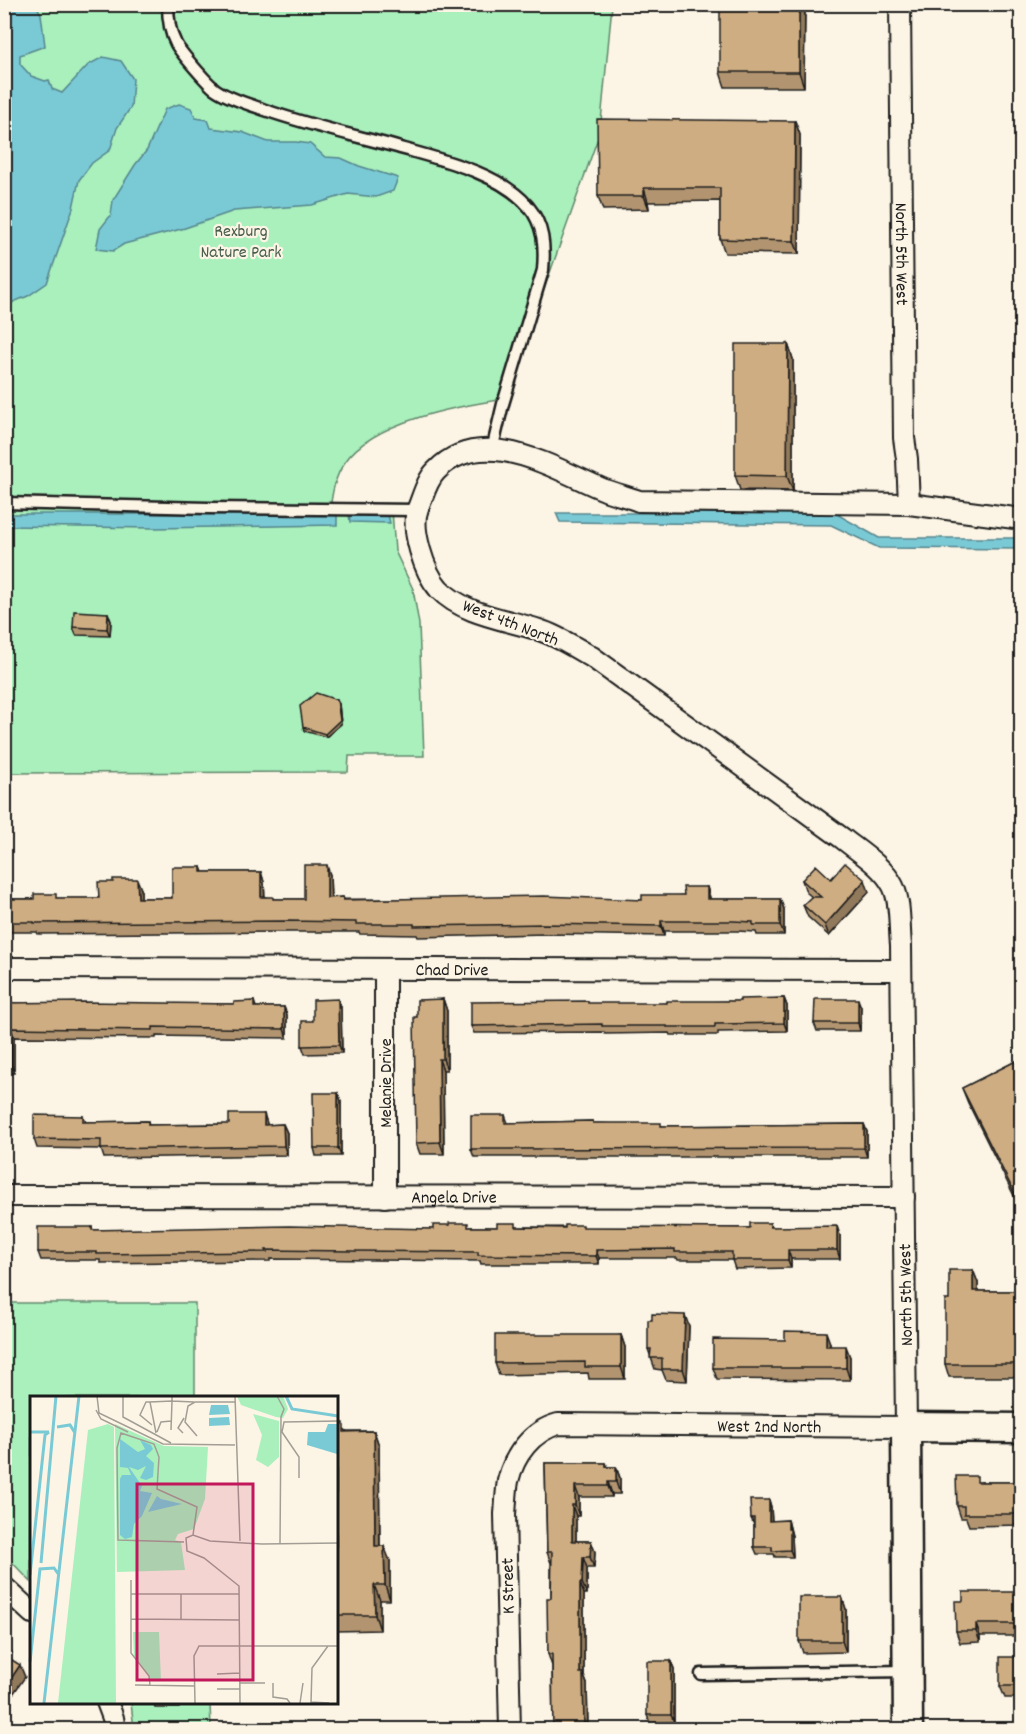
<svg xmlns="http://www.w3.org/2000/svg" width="1026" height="1734" font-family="Dekko,sans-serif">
<rect width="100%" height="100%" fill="#fcf5e5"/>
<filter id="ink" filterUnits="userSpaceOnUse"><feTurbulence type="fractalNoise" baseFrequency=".0167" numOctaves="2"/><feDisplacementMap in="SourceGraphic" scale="12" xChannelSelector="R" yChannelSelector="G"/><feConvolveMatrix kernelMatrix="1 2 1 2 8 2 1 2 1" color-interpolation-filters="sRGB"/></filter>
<g filter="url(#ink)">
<path fill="#a9f0bc" stroke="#62866c" stroke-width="1.5" d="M5 5H612L600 132 505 399C458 406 373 421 345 462 335 476 332 493 330 510H392L395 551 413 589 419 624 424 756H349L348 772 5 773Z
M4 1303H195V1398H32L31 1582 5 1555Z
M131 1703H210L211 1729H134Z"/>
<path fill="#7acad6" stroke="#54848c" stroke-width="1.5" d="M5 4 36 5 41 14 45 46 20 55V64L31 76 45 81 49 80 52 89 62 93 88 65 103 57 121 61 133 79 131 107 117 128 110 150 92 163 79 180 73 208 47 283 28 296 13 302 5 314Z
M179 104 191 108 196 118 208 120 211 128 242 132 268 142H296L310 144 325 157 341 158 359 166 398 178 393 191 376 197 348 194 312 205 234 211 185 228 124 244 113 251 96 249 100 229 111 215 113 200 135 165 147 150 165 109Z
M556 513H835L879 538H1021V549L879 548 831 525 560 522Z
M5 514H337V525L155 528 5 526Z
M349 514 388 515 390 523 350 522Z"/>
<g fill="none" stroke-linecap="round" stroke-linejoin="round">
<defs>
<path id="lane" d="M168 4C168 17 170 33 176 44 181 53 207 83 215 89 229 99 249 104 265 110 308 125 353 135 397 147 438 159 499 172 528 206 544 225 545 247 543 270L503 404 492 450
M4 503 208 508 417 510
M701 1674 908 1671"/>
<g id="street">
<path id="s1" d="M900 4 904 438 907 459 909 504"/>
<path id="s2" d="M4 968 901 970"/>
<path d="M385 969V1197"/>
<path id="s3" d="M4 1196 904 1197"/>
<path d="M4 1587 32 1613"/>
<path d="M107 1702 113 1718 115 1730"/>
<path id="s4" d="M510 1730 505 1514C506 1504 506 1492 508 1481 514 1455 532 1431 558 1424L906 1427 901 945C899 927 901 902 893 886 883 866 858 851 842 838L592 657C574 647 558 636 539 630 506 619 464 615 439 589 424 572 410 528 418 508 423 496 427 480 436 471 483 422 556 470 605 490 616 494 628 497 639 501L909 504 1022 519"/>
</g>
<path id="secondary" d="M908 1730 906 1427 1022 1428"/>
</defs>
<use href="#lane" stroke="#1c1c1c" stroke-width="15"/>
<use href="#street" stroke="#1c1c1c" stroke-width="24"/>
<use href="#secondary" stroke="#1c1c1c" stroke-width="33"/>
<use href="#lane" stroke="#fcf5e5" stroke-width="10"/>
<use href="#street" stroke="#fcf5e5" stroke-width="20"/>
<use href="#secondary" stroke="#fcf5e5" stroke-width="28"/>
</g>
<path fill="#b29570" stroke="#1c1c1c" stroke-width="1.5" d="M805 4 804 87H725L720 72Z
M795 121 800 135 799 254 725 253 720 239V201L648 202 649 209 603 210 598 196Z
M788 344 793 359V491L740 490 735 475Z
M108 613 111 621 110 636 76 635 73 627Z
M339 704 341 724 326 737 304 731 303 727Z
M201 867 203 872H261L264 882 265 897 274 899H304L330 875 331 898 343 897 344 899 642 900 684 895 707 887 710 899H780L784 909V935H757L756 932 737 931H664V936L547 934 418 937 417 935 360 934 359 932H290L38 934 37 932H4V899L99 898 141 889V898H172Z
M831 879 869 892 829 936 808 917 803 905 812 897 806 892 802 880Z
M784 998 787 1006V1031L718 1032V1035H670L669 1033 605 1034 604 1032 474 1033 471 1026 667 1003 740 1001Z
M443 999 447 1011V1070H443L444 1154H420L416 1143 417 1017Z
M254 1001 256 1007H284L287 1015V1038L156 1036V1038L14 1037V1073H5L4 1157V1003L234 1004Z
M341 1007 342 1053 305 1054 302 1046 313 1021Z
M861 1007 860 1031H817L814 1023Z
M1022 1058V1212L968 1103 962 1088Z
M338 1093 341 1101V1156H316L314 1148Z
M264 1114 267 1125 283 1124 287 1133V1155L104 1158 101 1149 37 1148 34 1139 83 1116 86 1122 148 1121 149 1125 229 1124Z
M505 1115 508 1123 593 1121V1123L662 1126 864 1124 867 1132V1157H474L471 1149Z
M770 1223 771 1227 840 1235V1259H791V1268L735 1269 732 1260H678L677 1258H599V1264H481L480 1261 270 1259V1261L100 1263V1260H41L38 1252 92 1227 93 1230 433 1229 469 1227 750 1228Z
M973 1270 978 1283V1291H1022V1377H949L945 1364 949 1300Z
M689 1326 687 1381 666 1380 662 1370 655 1369 648 1349Z
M621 1335 625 1347V1379H589L588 1373 499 1375 495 1363Z
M830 1343V1346L850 1357V1380L717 1379 713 1368Z
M336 1423 347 1431H374L379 1446 380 1546 390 1561V1600H380V1630L336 1631Z
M545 1463H606L608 1467H616L620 1478V1494H612V1497H579V1516H576V1541H591L595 1552 594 1568H587V1594H584V1676L587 1684 588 1730H553L552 1666 548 1654 551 1598V1563L547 1552Z
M1022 1475V1525L969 1526 966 1518H961L957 1506 979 1482H1016Z
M769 1500 771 1507 772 1521 788 1520 792 1536 793 1557H775L774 1554H757L754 1547V1525L751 1518Z
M1022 1592V1642H1019L1017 1636H980V1642L960 1643 956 1631 963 1601Z
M842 1597 846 1609V1652L803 1653 799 1641Z
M1022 1657V1698H1005L1000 1686Z
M671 1661 674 1669V1722L650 1723 647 1715Z
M179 1702V1708H155L154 1704Z"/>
<path fill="#91795b" stroke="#1c1c1c" stroke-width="1.5" d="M799 4H805L804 87 799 72Z
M795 121 800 135 799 254 794 241Z
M644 188 648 202 649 209 644 196Z
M788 344 793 359V491L787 476Z
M108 613 111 621 110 636 107 629Z
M337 700 339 704 341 724 326 737 325 734Z
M327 865 330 875 331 908 327 898Z
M261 872 264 882 265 907 261 897Z
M137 879 141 889V909L138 898Z
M865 880 869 892 829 936 825 925Z
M707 887 710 897V909L707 899Z
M780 899 784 909V935L780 925Z
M661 921 664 931V936L661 926Z
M784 998 787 1006V1031L784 1023Z
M338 999 341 1007 342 1053 339 1045Z
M443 999 447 1011V1070L443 1059Z
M858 999 861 1007 860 1031 858 1023Z
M284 1007 287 1015V1038L284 1029Z
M11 1028 14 1037V1073L11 1064Z
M439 1059 443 1070 444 1154 440 1142Z
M4 1071 5 1073V1157L4 1155Z
M338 1093 341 1101V1156L338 1148Z
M264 1114 267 1123V1134L264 1125Z
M283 1124 287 1133V1155L284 1146Z
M864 1124 867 1132V1157L864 1148Z
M837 1226 840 1235V1259L837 1250Z
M4 1231 6 1235V1289L4 1284Z
M596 1250 599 1258V1264L596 1256Z
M788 1250 791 1259V1268L788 1260Z
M973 1270 978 1283V1305L973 1291Z
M685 1315 689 1326 687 1381 683 1369Z
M826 1332 830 1343V1357L826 1346Z
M621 1335 625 1347V1379L621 1367Z
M846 1346 850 1357V1380L846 1368Z
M374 1431 379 1446 380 1561 375 1546Z
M616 1467 620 1478V1494L616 1482Z
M608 1482 612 1494V1497L608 1486Z
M575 1486 579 1497V1516L575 1505Z
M769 1500 771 1507 772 1528 769 1521Z
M572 1505 576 1516V1552L572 1541Z
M788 1520 792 1536 793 1557 790 1550Z
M591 1541 595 1552 594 1568 590 1557Z
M384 1546 390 1561V1600L385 1585Z
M583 1557 587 1568V1594L582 1583Z
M580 1583 584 1594V1676L587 1684 588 1730H584L580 1673Z
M374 1585 380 1600V1630L375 1615Z
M842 1597 846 1609V1652L842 1641Z
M976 1624 980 1636V1642L976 1631Z
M7 1642 12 1653 5 1664 4 1646Z
M671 1661 674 1669V1722L671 1715Z
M20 1665 25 1677 4 1707V1689Z"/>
<path fill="#cfad82" stroke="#1c1c1c" stroke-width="1.5" d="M720 4H799V72H720Z
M597 119 795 121 794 241 720 239V188H644V196H598Z
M735 344H788L787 476 735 475Z
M74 611 108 613 107 629 73 627Z
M316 693 337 700 340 720 325 734 303 727 300 706Z
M845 863 865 880 825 925 803 905 811 897H821L802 880 816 865 831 879Z
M304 865H327V898L343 897V900L544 896 642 900V895H684L683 887H707V899H780V925H753V922L733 921H661V926L544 924 414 926V924H356V922L286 921 34 923V922H4V899H34V894H56V898H99L98 882H113V879H137L138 898H172V867H201V872H261V897H273V899H304Z
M784 998V1023L715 1024V1027H667V1026H602V1024L471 1026V1002L588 1001V1003H667V1001H740V999Z
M338 999 339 1045 302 1046V1021H313V1000Z
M443 999V1059H439L440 1142 416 1143 414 1017H417V1000Z
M815 999H858V1023H814Z
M254 1001V1007H284V1029L153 1027V1030L11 1028V1064H4V1003L84 1002 234 1004V1002Z
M1022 1058V1208L962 1088Z
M313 1093H338V1148H314Z
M229 1114H264V1125L283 1124 284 1146 101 1149V1140L34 1139V1115L83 1116V1122L148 1121V1125L229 1124Z
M471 1115H505V1123L593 1121V1123H661V1126L864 1124V1148L471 1149Z
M449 1223H468V1227H497V1223H516V1227L565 1228V1225H583V1227L750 1228V1223H770V1227L837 1226V1250H788V1260H732V1252H675V1249L596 1250V1256L478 1255V1252L353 1251 266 1250 267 1252 97 1254V1252H38V1227H92V1230L289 1226 433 1229V1225H449Z
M949 1270H973V1291H1022V1364H945V1300H949Z
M652 1314 685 1315 683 1369H662V1358H650L651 1349H648V1320H652Z
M785 1331 826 1332V1346H846V1368H713V1339L785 1340Z
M495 1335H621V1367H585V1362L495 1363Z
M336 1423H344V1432L374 1431 375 1546H384L385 1585H374L375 1615H336Z
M545 1463H606V1467H616V1482H608V1486H575V1505H572V1541H591L590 1557H583L582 1583H580V1673H583L584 1730H553L552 1654H548L547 1598H551L552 1552H547Z
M1022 1475V1514H964V1506H957L956 1476H977V1482H1016V1476Z
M750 1500H769V1521L788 1520V1529H790V1550L772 1551V1547H754V1518H751Z
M963 1592H1022V1630H1015V1624H976V1631H956L955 1601H963Z
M799 1597H842V1641H799Z
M4 1655 20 1665 4 1689Z
M1000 1657H1022V1686H1000Z
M647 1661H671V1715H647Z
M154 1702H178V1704H154Z"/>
</g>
<g text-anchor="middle" stroke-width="4.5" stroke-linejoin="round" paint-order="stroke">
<g font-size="18" fill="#465c4c" stroke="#fcf5e5">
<text x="241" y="236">Rexburg<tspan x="241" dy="21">Nature Park</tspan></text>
</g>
<g font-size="18" fill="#1c1c1c" stroke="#fcf5e5">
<text dy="6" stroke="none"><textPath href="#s1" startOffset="250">North 5th West</textPath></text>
<text transform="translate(511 622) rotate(21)" y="6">West 4th North</text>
<text dy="6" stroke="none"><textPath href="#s2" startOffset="448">Chad Drive</textPath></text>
<text transform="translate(385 1083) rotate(-90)" y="6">Melanie Drive</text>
<text dy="6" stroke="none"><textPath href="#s3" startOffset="450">Angela Drive</textPath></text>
<text transform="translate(905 1295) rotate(-91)" y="6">North 5th West</text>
<text dy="6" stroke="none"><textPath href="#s4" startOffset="540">West 2nd North</textPath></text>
<text transform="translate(507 1586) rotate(-91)" y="6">K Street</text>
</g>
</g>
<g transform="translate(30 1396)">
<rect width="308" height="308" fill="#fcf5e5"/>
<path d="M207 0H253L258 13 253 22 246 21 211 9ZM223 18 249 25V61L238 71 226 64 232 39ZM78 28 84 31 86 307H28L58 34ZM85 28 134 50 178 51 175 103 164 133 148 138 145 144 151 146 155 174 87 176ZM103 236H129L131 285H122L104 260Z" fill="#a9f0bc"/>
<path d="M181 9H198L200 18 179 19ZM179 22 199 21 200 29 179 30ZM298 28H307V58L277 49 278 36H295ZM90 43 108 56 115 53 110 44 121 49 123 53 116 60 124 67 123 81 116 84 110 82 116 70 108 74 99 71 112 90 110 95 122 97 112 120 104 128 102 141 95 143 90 139V83L92 79H101L98 72 90 71ZM127 100 131 103 152 108 118 116Z" fill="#7acad6"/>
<path fill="none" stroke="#7acad6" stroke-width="3" d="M256 0 262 13 308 20M27 31 40 29 45 37M0 36H19M11 167 26 0M0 179 15 39 19 36M0 266 10 173 24 172 29 179M14 307 49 0"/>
<path fill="none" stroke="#a29e95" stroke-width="1.5" d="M67 0 69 17 133 48 205 49M93 0V21L141 47M142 0V5L164 6M205 0 210 145M247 0 254 13 251 21 250 148M120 6H116L110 19 122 29M66 14 71 23 98 36M127 36 131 26 141 25M126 37 120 6 142 5 141 34M153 37 148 32 154 22M167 40 155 26 158 10 165 6H205M269 82V61L252 36 254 26 308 25M154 146 88 144 87 52 91 37 124 48 129 61 127 93 167 111 163 139M101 184V257L119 280 120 289M101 198H209M151 198V224M101 223 210 224M187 278 210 277M210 287H235M243 287V301L257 303 260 307M105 289 165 290M187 293H210M281 306 299 307M165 307 164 260 169 250H308M210 307 209 190 174 162 157 155 156 142 163 139 180 145 232 148 308 147M270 307 273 287M281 307 282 272 298 250"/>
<path fill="#c2185b" fill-opacity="0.15" stroke="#c2185b" stroke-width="3" d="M107 88H223V284H107Z"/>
<rect width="308" height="308" fill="none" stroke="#1c1c1c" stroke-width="3"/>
</g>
<rect width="1026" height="1734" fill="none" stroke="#fcf5e5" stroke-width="24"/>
<rect x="12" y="12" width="1002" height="1710" fill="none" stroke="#1c1c1c" stroke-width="2" filter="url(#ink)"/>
</svg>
